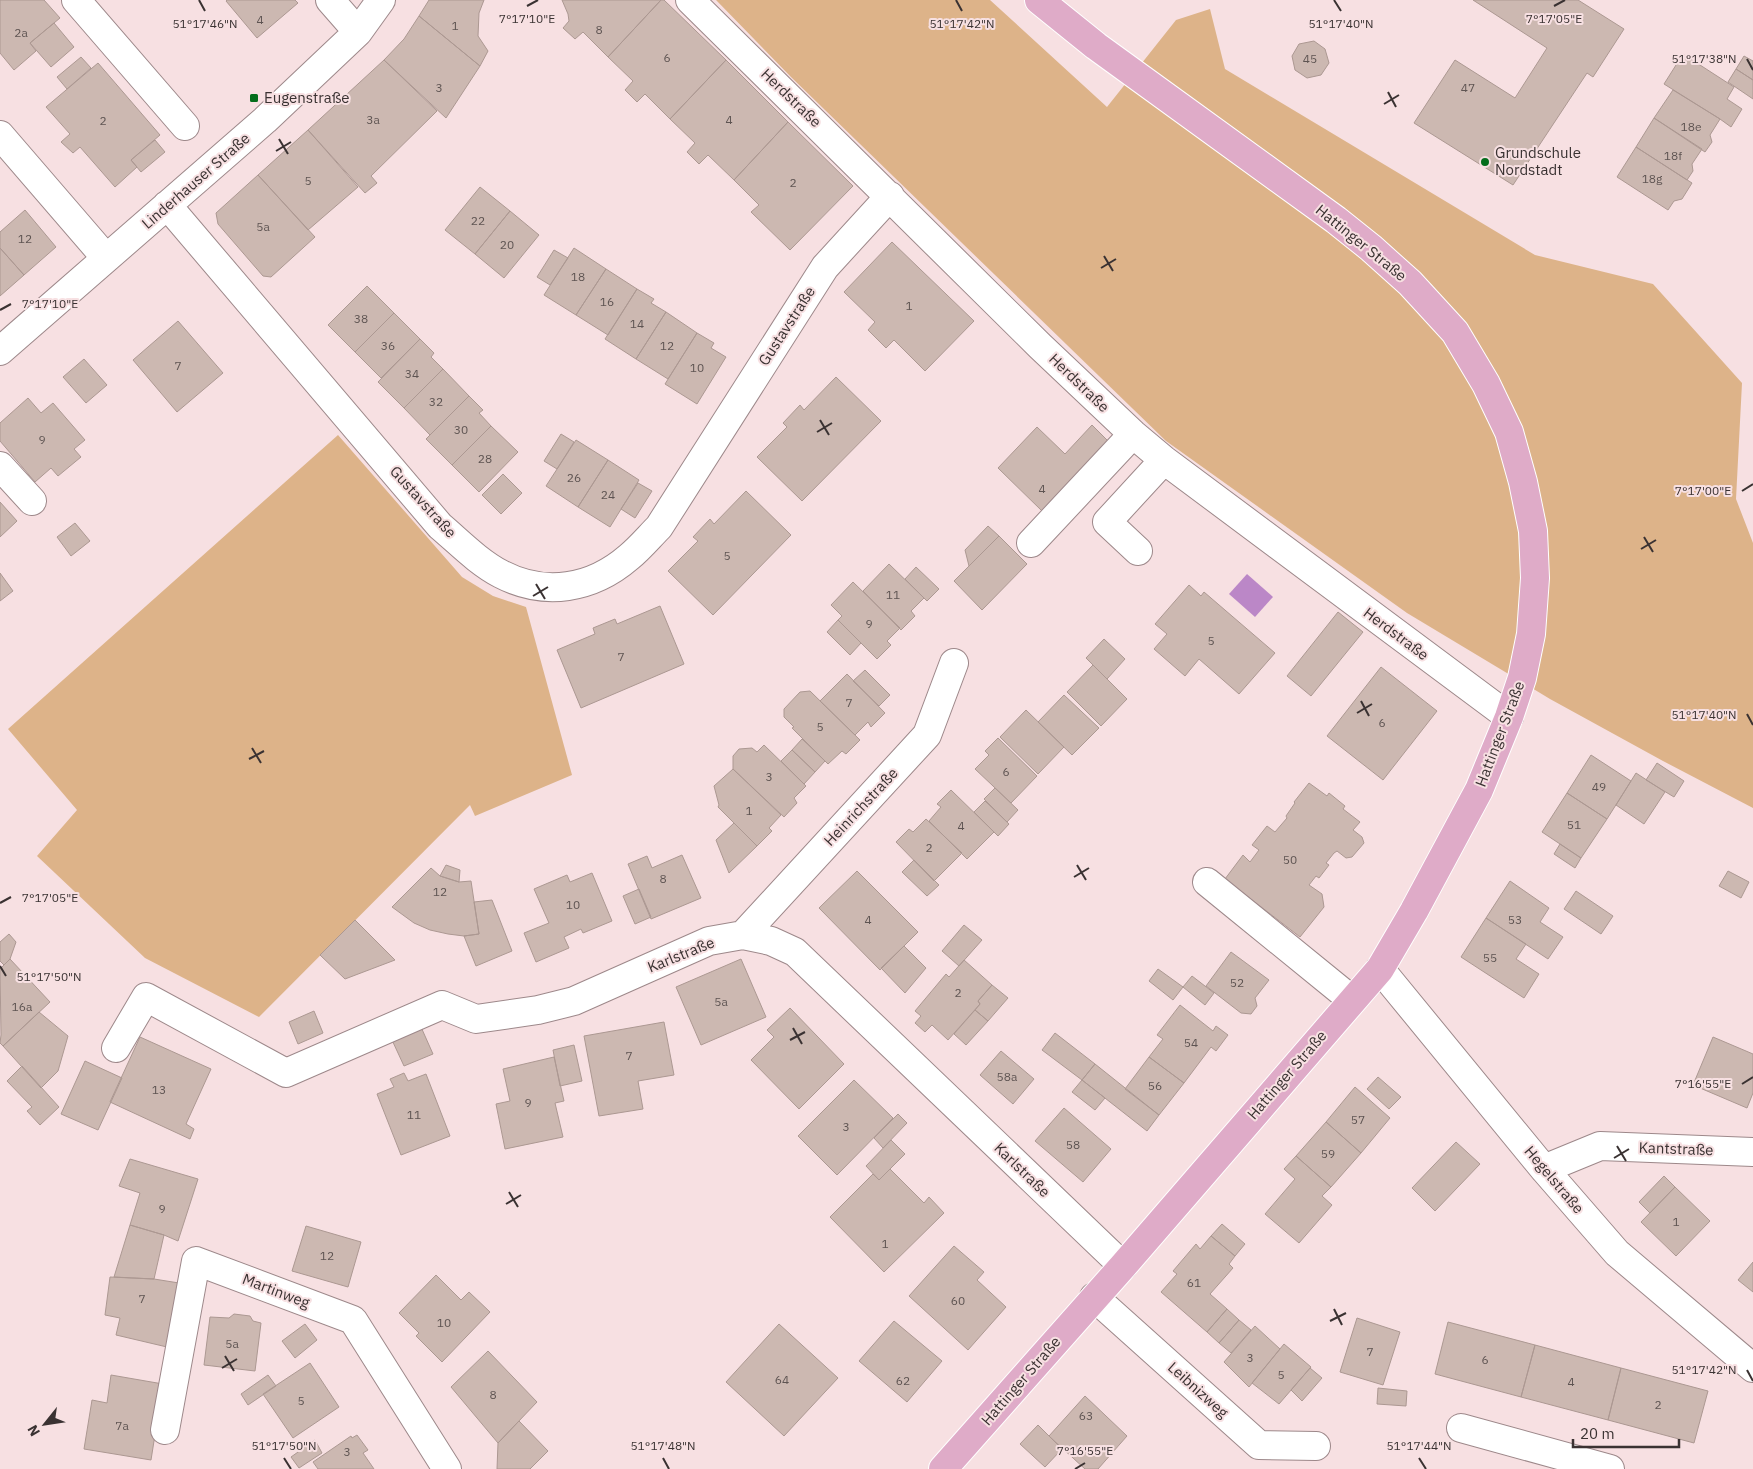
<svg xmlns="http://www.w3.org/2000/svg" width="1753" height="1469" font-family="'IBM Plex Sans',sans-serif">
<rect width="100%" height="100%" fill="#f7e0e2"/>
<path fill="#ddb389" d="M716 0H990L1107 107 1176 20 1210 9 1225 69 1535 255 1653 284 1742 383 1736 499 1753 543V808L1663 761 1550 699 1407 613 1166 441 791 77Z
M338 435 462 577 493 596 526 607 572 775 475 816 470 805 259 1017 145 958 37 856 77 810 8 729Z"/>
<path fill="#bb87c7" d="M1247 574 1273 597 1255 617 1229 594Z"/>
<path fill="#ccb8b1" stroke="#ac9892" d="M0 0H44L60 18 30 43 36 51 14 70 0 53Z
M227 0H295L298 3 257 38 226 1Z
M429 0H484L479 13 478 36 488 51 480 66 419 16Z
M562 0H661L608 57 583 32 575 39 563 28 569 21 568 14Z
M661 0H664L726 60 670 119 645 94 637 102 625 90 633 81 608 57Z
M1473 0H1578L1624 29 1593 77 1587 73 1513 185 1414 123 1455 60 1515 98 1547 48Z
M419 16 480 66 446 118 384 60 404 39Z
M54 23 74 47 51 67 30 43Z
M1314 41 1325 49 1329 63 1321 75 1307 78 1295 70 1292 56 1299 44Z
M1683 54 1734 87 1727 99 1742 109 1731 127 1720 119 1664 84Z
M1744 56 1753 61V80L1736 69Z
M81 57 91 68 67 89 57 77Z
M384 60 437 111 371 176 377 183 365 193 308 130Z
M726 60 788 122 734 180 708 155 699 164 687 152 695 143 670 119Z
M98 63 160 135 131 160 137 167 115 187 80 147 73 153 61 142 70 134 46 107Z
M1736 69 1753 80V99L1728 82Z
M1673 90 1720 119 1710 135 1712 142 1705 152 1654 118Z
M1654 118 1702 149 1692 164 1693 171 1687 180 1636 147Z
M788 122 853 186 790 250 751 212 759 205 734 180Z
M308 130 358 187 308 230 258 175Z
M155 140 165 152 141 172 131 160Z
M1636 147 1692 183 1682 199 1674 201 1668 210 1617 177Z
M258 175 315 237 271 277 263 276 218 224 216 213Z
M480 187 510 211 475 254 445 230Z
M25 210 56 247 24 275 0 248V232Z
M510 211 539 235 504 278 475 254Z
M892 242 974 321 925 371 894 340 886 348 868 330 875 322 844 292Z
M0 248 24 275 0 296Z
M574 248 606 269 576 315 544 295Z
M554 250 568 258 550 285 537 277Z
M606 269 637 289 608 335 576 315Z
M367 286 394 313 355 352 328 325Z
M637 289 654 299 651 303 666 312 636 359 605 339Z
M666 312 697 333 668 379 636 359Z
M394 313 420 339 381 378 355 352Z
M178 321 223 373 177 412 133 360Z
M697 333 714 343 711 348 726 357 697 404 665 384Z
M420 339 434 353 431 357 443 369 404 408 378 382Z
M84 359 107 385 86 403 63 377Z
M443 369 469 396 430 435 404 408Z
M836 377 881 421 802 501 757 457 787 427 783 423 800 405 804 410Z
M469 396 483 410 479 413 491 426 452 465 426 439Z
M28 398 41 413 53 403 85 440 74 449 81 457 58 476 51 468 35 482 0 441V423Z
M1092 425 1109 442 1042 511 998 468 1037 427 1065 454Z
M491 426 518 452 479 492 452 465Z
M561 434 574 442 557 469 544 461Z
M576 440 608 460 578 507 546 486Z
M608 460 639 480 610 527 578 507Z
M503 474 522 493 501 514 482 495Z
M638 483 652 491 635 518 621 509Z
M746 491 791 535 713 615 668 571 698 541 693 537 710 519 714 524Z
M0 502 17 521 0 537Z
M75 523 90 541 71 556 57 537Z
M988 526 999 536 969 566 965 550Z
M999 536 1027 564 982 610 954 581Z
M889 564 924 598 911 611 915 616 901 630 863 591Z
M916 567 939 589 927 601 905 579Z
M0 573 13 591 0 601Z
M853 582 900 628 887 641 891 645 877 659 838 620 842 616 831 605Z
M1189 585 1201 596 1204 592 1275 653 1239 694 1199 659 1185 676 1154 649 1167 634 1155 624Z
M660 606 684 664 581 708 557 650 595 634 593 628 615 619 617 624Z
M1338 612 1363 632 1311 696 1287 676Z
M838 620 861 643 850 655 827 632Z
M1104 639 1125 659 1107 679 1086 658Z
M1093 665 1127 699 1101 726 1067 692Z
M1381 667 1437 711 1383 780 1327 736Z
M865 670 890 695 879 706 853 681Z
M847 674 885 713 871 727 868 722 855 735 820 701Z
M810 691 860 740 846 754 842 751 828 764 792 728 794 727 784 717V709L800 692Z
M1064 695 1099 728 1072 755 1038 722Z
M1026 710 1064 747 1038 774 1000 737Z
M998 738 1037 776 1011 803 975 769 989 755 985 751Z
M802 739 825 761 815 772 792 750Z
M764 745 806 786 794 798 797 803 784 817 733 769V756L739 749 752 748 757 752Z
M792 750 815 772 804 784 781 761Z
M1591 755 1631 781 1607 819 1567 793Z
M1657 763 1684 781 1674 797 1646 780Z
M733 769 781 815 769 828 772 831 757 846 718 807 719 805 714 786Z
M1636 773 1665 792 1644 824 1616 805Z
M1309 783 1327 796 1329 793 1345 806 1343 809 1360 822 1353 830 1362 837 1364 843 1352 857 1346 858 1337 851 1334 853 1326 863 1329 865 1319 878 1316 876 1309 885 1322 894 1324 907 1300 937 1225 879 1243 855 1250 862 1259 850 1252 845 1267 826 1275 832 1287 818 1286 816 1295 803 1294 802Z
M995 788 1018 810 1007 822 984 799Z
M951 790 994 832 967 859 929 821 941 807 937 804Z
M1567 793 1607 819 1581 858 1542 832Z
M985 801 1009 824 998 836 974 812Z
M926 819 962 853 934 881 896 842 909 829 913 832Z
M734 823 757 846 729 873 716 840Z
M1560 844 1581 858 1575 868 1554 854Z
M682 855 701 898 651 919 628 864 647 856 652 868Z
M914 860 939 885 927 896 902 872Z
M446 865 460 870 459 882 440 876Z
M431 868 440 876 459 882 471 881 479 934 464 936 448 934 430 930 414 923 392 907Z
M857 871 918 932 880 970 819 908Z
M1728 871 1749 882 1741 898 1719 886Z
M592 873 612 921 583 933 581 929 564 937 569 948 536 962 524 933 549 923 534 889 567 875 570 882Z
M1510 881 1549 908 1540 922 1563 937 1548 959 1486 918Z
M639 889 651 917 635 924 623 896Z
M1576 891 1613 916 1601 934 1564 909Z
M492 900 512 951 476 966 464 936 479 934 474 902Z
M1486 918 1526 944 1516 959 1539 974 1524 998 1461 957Z
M355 920 395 960 345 979 320 955Z
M964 925 982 940 959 966 942 951Z
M9 934 16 942 10 959 4 965 0 961V942Z
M904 946 926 968 905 993 881 968Z
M1231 952 1269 980 1255 998 1257 1006 1251 1014 1241 1013 1206 986Z
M10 959 50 1002 3 1046 0 1043 1 1035 0 969Z
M741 959 766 1017 701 1045 676 987Z
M964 960 992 985 978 1001 980 1004 948 1040 932 1025 925 1032 915 1023 921 1016 915 1011 946 974 949 977Z
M1158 969 1183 987 1173 1000 1149 981Z
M1192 976 1214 993 1205 1005 1183 987Z
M992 985 1008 998 988 1021 975 1010 980 1004 978 1001Z
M1180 1005 1213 1031 1216 1026 1228 1035 1216 1051 1211 1047 1184 1083 1149 1057 1163 1039 1157 1035Z
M790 1008 844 1064 799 1109 751 1060 774 1037 767 1030Z
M975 1010 988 1021 966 1045 954 1034Z
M314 1011 323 1033 298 1044 289 1022Z
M39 1012 68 1036 58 1071 41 1088 3 1046Z
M664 1022 674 1075 638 1081 643 1109 599 1116 584 1036Z
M421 1027 433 1054 404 1066 392 1040Z
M1055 1033 1095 1064 1082 1080 1042 1050Z
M140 1037 211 1069 186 1124 194 1129 190 1139 110 1102Z
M1713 1037 1753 1054V1093L1747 1108 1693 1085Z
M574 1045 582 1081 560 1086 553 1050Z
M1001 1051 1034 1079 1013 1104 980 1075Z
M554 1057 564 1101 555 1103 563 1137 505 1149 496 1104 510 1101 503 1069Z
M1149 1057 1184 1083 1159 1115 1125 1089Z
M85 1061 122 1078 98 1130 61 1114Z
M1095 1064 1159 1115 1147 1131 1082 1080Z
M22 1066 59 1107 40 1125 27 1111 32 1107 7 1081Z
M404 1073 408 1081 426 1074 450 1136 401 1155 377 1094 394 1087 390 1079Z
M1378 1077 1401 1097 1389 1109 1367 1089Z
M854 1080 893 1118 837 1175 798 1136Z
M1082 1080 1105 1098 1095 1110 1072 1092Z
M1355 1087 1390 1118 1361 1153 1326 1122Z
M1064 1108 1111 1149 1083 1182 1035 1141Z
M898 1114 907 1123 883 1148 874 1138Z
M1326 1122 1361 1153 1331 1187 1296 1156Z
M891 1140 905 1154 879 1180 866 1166Z
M1456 1142 1480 1164 1435 1211 1412 1188Z
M1296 1156 1331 1187 1322 1196 1332 1205 1299 1243 1265 1214 1295 1179 1284 1169Z
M130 1159 198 1179 178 1241 164 1235 130 1225 140 1193 119 1186Z
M890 1169 924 1203 929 1197 944 1213 884 1272 830 1217 873 1174 879 1180Z
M1664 1176 1675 1187 1650 1213 1639 1202Z
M1675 1187 1710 1221 1676 1256 1641 1222Z
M1222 1224 1245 1244 1235 1256 1211 1236Z
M130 1225 164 1235 154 1279 114 1277Z
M306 1226 361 1242 348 1287 292 1271Z
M1211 1236 1235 1256 1229 1264 1233 1268 1210 1294 1227 1309 1207 1332 1161 1292 1177 1274 1173 1271 1196 1244 1200 1249Z
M954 1246 984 1272 977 1280 1006 1307 968 1350 909 1296Z
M1753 1262V1292L1738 1280Z
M436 1275 461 1300 469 1292 490 1312 442 1362 416 1336 419 1333 399 1313Z
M110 1277 154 1279 179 1283 167 1347 116 1335 120 1318 105 1315Z
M1227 1309 1239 1320 1219 1343 1207 1332Z
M234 1314 250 1316 253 1321 261 1323 255 1371 204 1365 210 1317 229 1318Z
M1357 1318 1400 1332 1383 1385 1340 1372Z
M1239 1320 1251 1330 1231 1353 1219 1343Z
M894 1321 942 1361 907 1402 859 1361Z
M1448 1322 1535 1345 1521 1397 1435 1374Z
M305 1324 317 1340 295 1358 282 1341Z
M779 1324 838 1378 784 1436 726 1382Z
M1255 1326 1280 1349 1249 1387 1224 1362Z
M1284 1344 1311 1367 1279 1404 1252 1383Z
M1535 1345 1621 1368 1608 1420 1521 1397Z
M488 1351 537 1402 498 1443 451 1387Z
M310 1363 339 1407 293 1438 263 1394Z
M1310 1368 1322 1378 1302 1401 1291 1390Z
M1621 1368 1708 1391 1694 1443 1608 1420Z
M111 1375 163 1384 151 1460 84 1449 92 1400 107 1403Z
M268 1375 276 1386 248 1405 241 1394Z
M1378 1388 1407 1391 1406 1406 1377 1404Z
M1085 1396 1127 1436 1098 1469H1085L1049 1436Z
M519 1421 548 1451 530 1469H497L498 1443Z
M1038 1425 1062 1449 1045 1467 1020 1444Z
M357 1435 368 1450 363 1453 374 1469H318L313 1462 351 1436 352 1438Z
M315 1440 322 1453 299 1468 291 1457Z"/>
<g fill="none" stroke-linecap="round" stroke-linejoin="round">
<defs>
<path id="minor" d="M76 0 185 126
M330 0 358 32
M690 0 1040 346 1133 434 1164 460 1509 717
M0 135 106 258
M167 205 440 526C459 542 478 562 501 574 545 597 592 589 629 557 640 548 649 537 659 527L825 267 890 196
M0 351 265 120 358 32 381 0
M0 466 32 501
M1031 543 1133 434
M1138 551 1107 522 1164 460
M1207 882 1352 1000
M743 935 927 735 954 663
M1380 969 1544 1169 1617 1253 1753 1368
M116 1048 146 997 286 1073 442 1005 476 1019 538 1010 574 1001 709 941 743 935 771 941 795 952 1123 1266
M1544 1169 1600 1146 1753 1152
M1094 1297 1259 1445 1316 1446
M1461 1428 1610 1469
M165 1430 196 1261 353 1320 447 1469"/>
<path id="major" d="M943 1469 1123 1266 1380 969 1414 911 1479 790 1509 717 1522 678 1531 634 1535 578 1533 531 1523 482 1509 432 1486 384 1455 332 1410 283 1371 248 1336 220 1096 46 1039 0"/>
</defs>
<use href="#minor" stroke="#9d888a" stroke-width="30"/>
<use href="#major" stroke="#fff" stroke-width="30"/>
<use href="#minor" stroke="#fff" stroke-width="28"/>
<use href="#major" stroke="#dfabc8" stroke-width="28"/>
</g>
<path fill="none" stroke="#3a3232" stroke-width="2" d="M199 0 205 11M956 0 962 11M1334 0 1341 11M527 6 538 0M1554 6 1565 0M1747 59 1753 70M1388 92 1396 107M1384 104 1399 95M279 139 288 154M276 151 291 142M1104 256 1113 271M1101 268 1116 259M0 310 11 304M820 420 829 435M817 432 832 423M1742 491 1753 484M1644 537 1653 552M1641 549 1656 540M536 584 545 599M533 596 548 587M1361 701 1369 716M1357 713 1372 704M1747 714 1753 725M252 748 261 763M249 759 264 751M1077 865 1086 880M1074 877 1089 868M0 903 11 897M0 966 6 976M793 1028 802 1044M790 1040 805 1032M1742 1084 1753 1077M1617 1146 1626 1161M1614 1158 1629 1149M509 1192 518 1207M506 1204 521 1195M1334 1309 1342 1325M1330 1321 1346 1313M225 1356 234 1371M222 1368 237 1359M1747 1370 1753 1381M284 1458 291 1469M663 1458 669 1469M1419 1458 1426 1469M1075 1469 1085 1463"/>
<g fill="#046d1b" stroke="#f7e0e2" stroke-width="2">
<rect x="249" y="93" width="10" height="10" rx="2.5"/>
<circle cx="1485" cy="162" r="5"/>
</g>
<g text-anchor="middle" stroke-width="4" stroke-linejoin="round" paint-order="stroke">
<g font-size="12" fill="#5e5452">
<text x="260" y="24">4</text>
<text x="455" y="30">1</text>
<text x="599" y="34">8</text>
<text x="21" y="37">2a</text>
<text x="667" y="62">6</text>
<text x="1310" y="63">45</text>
<text x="439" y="92">3</text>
<text x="1468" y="92">47</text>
<text x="373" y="124">3a</text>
<text x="729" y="124">4</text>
<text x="103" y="125">2</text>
<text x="1691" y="131">18e</text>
<text x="1673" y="160">18f</text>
<text x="1652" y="183">18g</text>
<text x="308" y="185">5</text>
<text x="793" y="187">2</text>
<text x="478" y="225">22</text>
<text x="263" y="231">5a</text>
<text x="25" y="243">12</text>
<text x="507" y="249">20</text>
<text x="578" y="281">18</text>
<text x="607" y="306">16</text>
<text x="909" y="310">1</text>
<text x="361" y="323">38</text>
<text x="637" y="328">14</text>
<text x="388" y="350">36</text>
<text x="667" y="350">12</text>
<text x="178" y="370">7</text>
<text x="697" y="372">10</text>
<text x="412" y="378">34</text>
<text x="436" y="406">32</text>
<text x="461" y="434">30</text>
<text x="42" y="444">9</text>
<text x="485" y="463">28</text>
<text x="574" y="482">26</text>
<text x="1042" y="493">4</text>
<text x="608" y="499">24</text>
<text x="727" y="560">5</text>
<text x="893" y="599">11</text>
<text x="869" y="628">9</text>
<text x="1211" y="645">5</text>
<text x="621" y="661">7</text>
<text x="849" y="707">7</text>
<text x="1382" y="727">6</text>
<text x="820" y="731">5</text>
<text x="1006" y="776">6</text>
<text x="769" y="781">3</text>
<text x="1599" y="791">49</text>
<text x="749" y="815">1</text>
<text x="1574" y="829">51</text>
<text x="961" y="830">4</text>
<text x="929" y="852">2</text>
<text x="1290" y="864">50</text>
<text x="663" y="883">8</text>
<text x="440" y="896">12</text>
<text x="573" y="909">10</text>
<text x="868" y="924">4</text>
<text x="1515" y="924">53</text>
<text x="1490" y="962">55</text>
<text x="1237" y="987">52</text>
<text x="958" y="997">2</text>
<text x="721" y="1006">5a</text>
<text x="22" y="1011">16a</text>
<text x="1191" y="1047">54</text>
<text x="629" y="1060">7</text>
<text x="1007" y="1081">58a</text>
<text x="1155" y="1090">56</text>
<text x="159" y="1094">13</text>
<text x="528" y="1107">9</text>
<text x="414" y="1119">11</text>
<text x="1358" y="1124">57</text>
<text x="846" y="1131">3</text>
<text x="1073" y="1149">58</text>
<text x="1328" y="1158">59</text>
<text x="162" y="1213">9</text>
<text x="1676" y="1226">1</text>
<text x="885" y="1248">1</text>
<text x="327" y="1260">12</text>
<text x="1194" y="1287">61</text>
<text x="142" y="1303">7</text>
<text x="958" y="1305">60</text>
<text x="444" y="1327">10</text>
<text x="232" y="1348">5a</text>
<text x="1370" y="1356">7</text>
<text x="1250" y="1362">3</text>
<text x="1485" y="1364">6</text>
<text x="1281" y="1379">5</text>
<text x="782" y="1384">64</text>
<text x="903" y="1385">62</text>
<text x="1571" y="1386">4</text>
<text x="493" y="1399">8</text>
<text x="301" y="1405">5</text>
<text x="1658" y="1409">2</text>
<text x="1086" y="1420">63</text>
<text x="122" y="1430">7a</text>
<text x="347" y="1456">3</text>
</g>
<g font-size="15" fill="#3a3232" stroke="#f7e0e2" text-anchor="start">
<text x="264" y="103">Eugenstraße</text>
<text x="1495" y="158">Grundschule<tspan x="1495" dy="17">Nordstadt</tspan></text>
</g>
<g font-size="15" fill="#3a3232" stroke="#f7e0e2">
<text transform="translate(791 98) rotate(44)" y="5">Herdstraße</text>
<text transform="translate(196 181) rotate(-41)" y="5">Linderhauser Straße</text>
<text transform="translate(1361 243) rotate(39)" y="5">Hattinger Straße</text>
<text transform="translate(787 326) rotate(-57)" y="5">Gustavstraße</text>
<text transform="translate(1079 383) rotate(44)" y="5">Herdstraße</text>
<text transform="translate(423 502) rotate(48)" y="5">Gustavstraße</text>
<text transform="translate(1396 634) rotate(37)" y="5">Herdstraße</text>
<text transform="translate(1500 734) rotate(-69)" y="5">Hattinger Straße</text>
<text transform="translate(861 807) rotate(-47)" y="5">Heinrichstraße</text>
<text transform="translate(681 955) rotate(-22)" y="5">Karlstraße</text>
<text transform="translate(1287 1075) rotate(-49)" y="5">Hattinger Straße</text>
<text transform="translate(1676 1149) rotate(2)" y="5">Kantstraße</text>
<text transform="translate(1022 1170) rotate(44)" y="5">Karlstraße</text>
<text transform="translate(1554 1180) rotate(50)" y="5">Hegelstraße</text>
<text transform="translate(276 1291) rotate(21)" y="5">Martinweg</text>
<text transform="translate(1021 1381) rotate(-49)" y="5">Hattinger Straße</text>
<text transform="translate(1198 1390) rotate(42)" y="5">Leibnizweg</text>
</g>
</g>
<g font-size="12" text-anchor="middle" fill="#3a3232" stroke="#f7e0e2" stroke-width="4" stroke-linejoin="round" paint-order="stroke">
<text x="527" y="23">7°17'10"E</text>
<text x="1554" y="23">7°17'05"E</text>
<text x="1341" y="28">51°17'40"N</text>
<text x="205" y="28">51°17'46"N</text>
<text x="962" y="28">51°17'42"N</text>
<text x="1704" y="63">51°17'38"N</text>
<text x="50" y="308">7°17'10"E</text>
<text x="1703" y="495">7°17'00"E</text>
<text x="1704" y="719">51°17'40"N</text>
<text x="50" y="902">7°17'05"E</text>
<text x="49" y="981">51°17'50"N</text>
<text x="1703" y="1088">7°16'55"E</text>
<text x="1704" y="1374">51°17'42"N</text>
<text x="284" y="1450">51°17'50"N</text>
<text x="663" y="1450">51°17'48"N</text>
<text x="1419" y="1450">51°17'44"N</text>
<text x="1085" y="1455">7°16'55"E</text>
</g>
<g transform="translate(45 1424) rotate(240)" stroke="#f7e0e2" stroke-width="4" paint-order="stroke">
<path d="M0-4L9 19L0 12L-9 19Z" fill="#3a3232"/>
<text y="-8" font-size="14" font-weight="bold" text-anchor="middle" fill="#3a3232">N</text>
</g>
<path d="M1573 1439v8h106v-8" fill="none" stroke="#3a3232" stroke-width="2.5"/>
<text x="1580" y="1439" font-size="15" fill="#3a3232" stroke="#f7e0e2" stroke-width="4" paint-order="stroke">20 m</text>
</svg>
